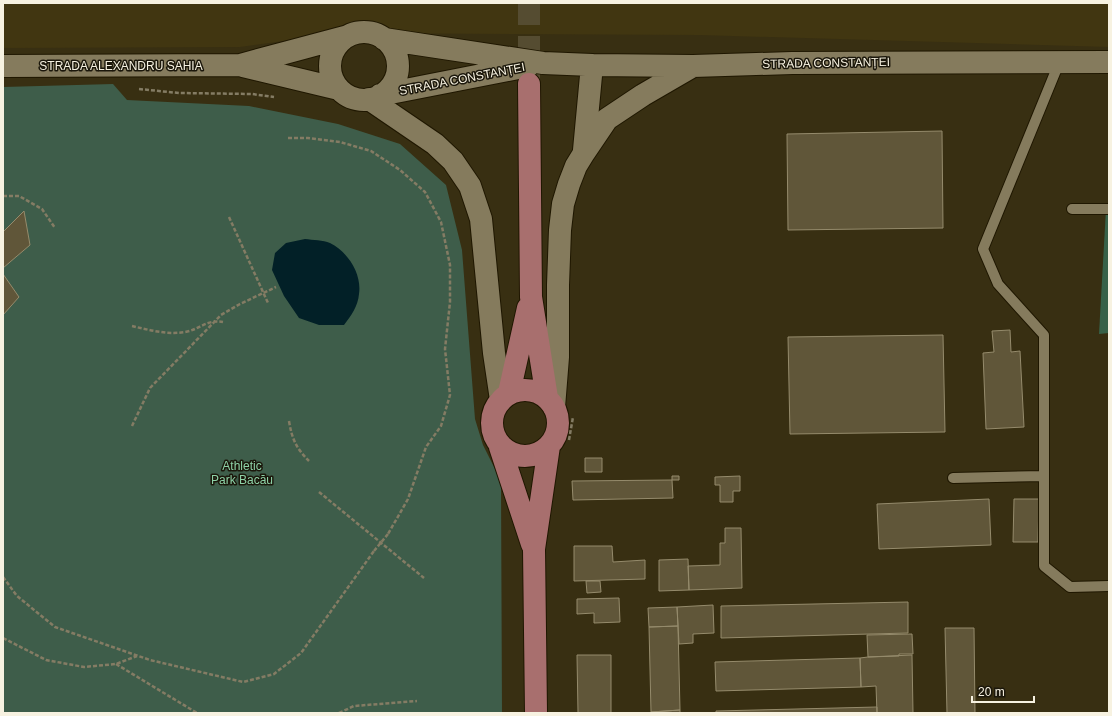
<svg xmlns="http://www.w3.org/2000/svg" width="1112" height="716" font-family="Helvetica,sans-serif">
<rect width="100%" height="100%" fill="#382f12"/>
<path fill="#413611" d="M3 3H1109V47L700 35 343 33 240 47 3 48Z"/>
<path fill="#3e5d4a" d="M113 84 127 100 249 106 338 124 400 144 446 185 462 250 475 419 483 445 501 481 502 713H3V87Z"/>
<path fill="#386148" d="M1106 209H1109V333L1099 334Z"/>
<path fill="#022027" d="M305 239C313 240 323 240 330 243 348 252 362 274 359 294 358 306 351 316 344 325H319L299 318 284 296 272 270 275 253 286 243Z"/>
<path fill="#605639" stroke="#958b6c" d="M942 131 943 228 788 230 787 134Z
M24 211 30 245 3 268V232Z
M3 274 19 297 3 315Z
M1010 330 1011 352 1020 351 1024 427 986 429 983 353 994 352 992 331Z
M943 335 945 432 790 434 788 337Z
M585 458H602V472H585Z
M672 476H679V480H672Z
M740 476V491H733V502H720V485H715V477Z
M672 480 673 498 573 500 572 481Z
M989 499 991 545 879 549 877 504Z
M1014 499H1039L1038 542H1013Z
M725 528H741L742 588 689 590 688 566 720 565V543H725Z
M574 546H612L613 562 645 560V579L574 581Z
M688 559 689 590 659 591V560Z
M586 581H600L601 592 587 593Z
M619 598 620 622 594 623V613L577 614V599Z
M908 602V633L721 638V606Z
M713 605 714 633 693 634V643L679 644 677 607Z
M677 607 678 626 649 627 648 608Z
M678 626 680 710 651 712 649 627Z
M945 628H974L975 713H947Z
M912 634 913 654H899V656L868 657 867 635Z
M577 655H611V713H578Z
M912 655 913 713H877L876 686 861 687 860 658 868 657Z
M860 658 861 687 716 691 715 662Z
M877 707V713H716V711Z
M680 710V713H651V712Z"/>
<g fill="none" stroke-linecap="round" stroke-linejoin="round">
<path stroke="#554c31" stroke-width="22" stroke-dasharray="22 11" stroke-linecap="butt" d="M529 3V79"/>
<defs>
<path id="service" d="M1059 63 983 249 998 284 1044 335V566L1070 587 1109 586
M1072 209H1109
M953 478 1044 476"/>
<path id="tertiary" d="M330 66a34 34 0 1 1 68 0a34 34 0 1 1-68 0Z
M384 39 543 63 592 65 693 66 792 63 1109 62
M3 66 240 65 348 36
M243 66 339 89
M380 95 528 66
M369 99 435 144 453 161 470 186 481 219 494 353 501 400
M584 150 592 65
M554 407 558 357V285L560 230 563 204 569 184 576 166 584 153 607 119 643 95 693 66"/>
<path id="primary" d="M529 84 531 297 547 398
M492 423a33 33 0 1 1 66 0a33 33 0 1 1-66 0Z
M509 393 528 308
M500 447 532 544
M536 713 534 549 549 446"/>
</defs>
<use href="#service" stroke="#1f1700" stroke-width="12"/>
<use href="#tertiary" stroke="#1f1700" stroke-width="24"/>
<use href="#primary" stroke="#1f1700" stroke-width="24"/>
<path stroke="#847c64" stroke-width="2.5" stroke-dasharray="4 2" stroke-linecap="butt" d="M139 89 179 93 252 94 274 97
M288 138H308L340 142 371 151 400 170 425 192 441 222 450 265V302L445 349 450 395 441 426 426 447 408 499 388 534
M3 196H19L42 209 55 228
M229 217 268 303
M132 326C149 330 167 335 185 332 199 330 206 319 223 322
M289 421C292 439 296 448 309 461
M132 426 150 388 221 315 240 304 276 287
M569 440 573 417
M319 492 424 578
M3 577 17 596 55 627 150 660 243 682 274 674 301 653 374 551
M3 638 46 660 84 667 116 664 137 656
M116 664 197 713
M339 713 354 706 417 701"/>
<use href="#service" stroke="#857b5d" stroke-width="10"/>
<use href="#tertiary" stroke="#857b5d" stroke-width="22"/>
<use href="#primary" stroke="#a86f6e" stroke-width="22"/>
<path stroke="#847c64" stroke-width="2.5" stroke-dasharray="4 2" stroke-linecap="butt" d="M374 551 388 534"/>
</g>
<g text-anchor="middle" stroke-width="3" stroke-linejoin="round" paint-order="stroke">
<g font-size="12" fill="#f7f2e1" stroke="#1b170b">
<text transform="translate(826 63) rotate(-1)" y="4">STRADA CONSTANȚEI</text>
<text x="121" y="70">STRADA ALEXANDRU SAHIA</text>
<text transform="translate(462 79) rotate(-11)" y="4">STRADA CONSTANȚEI</text>
</g>
<g font-size="12" fill="#8ed2a7" stroke="#1b170b">
<text x="242" y="470">Athletic<tspan x="242" dy="14">Park Bacău</tspan></text>
</g>
</g>
<rect width="1112" height="716" fill="none" stroke="#f7f2e1" stroke-width="8"/>
<path d="M972 696v6h62v-6" fill="none" stroke="#f7f2e1" stroke-width="2"/>
<text x="978" y="696" font-size="12" fill="#f7f2e1" stroke="#1b170b" stroke-width="3" paint-order="stroke">20 m</text>
</svg>
